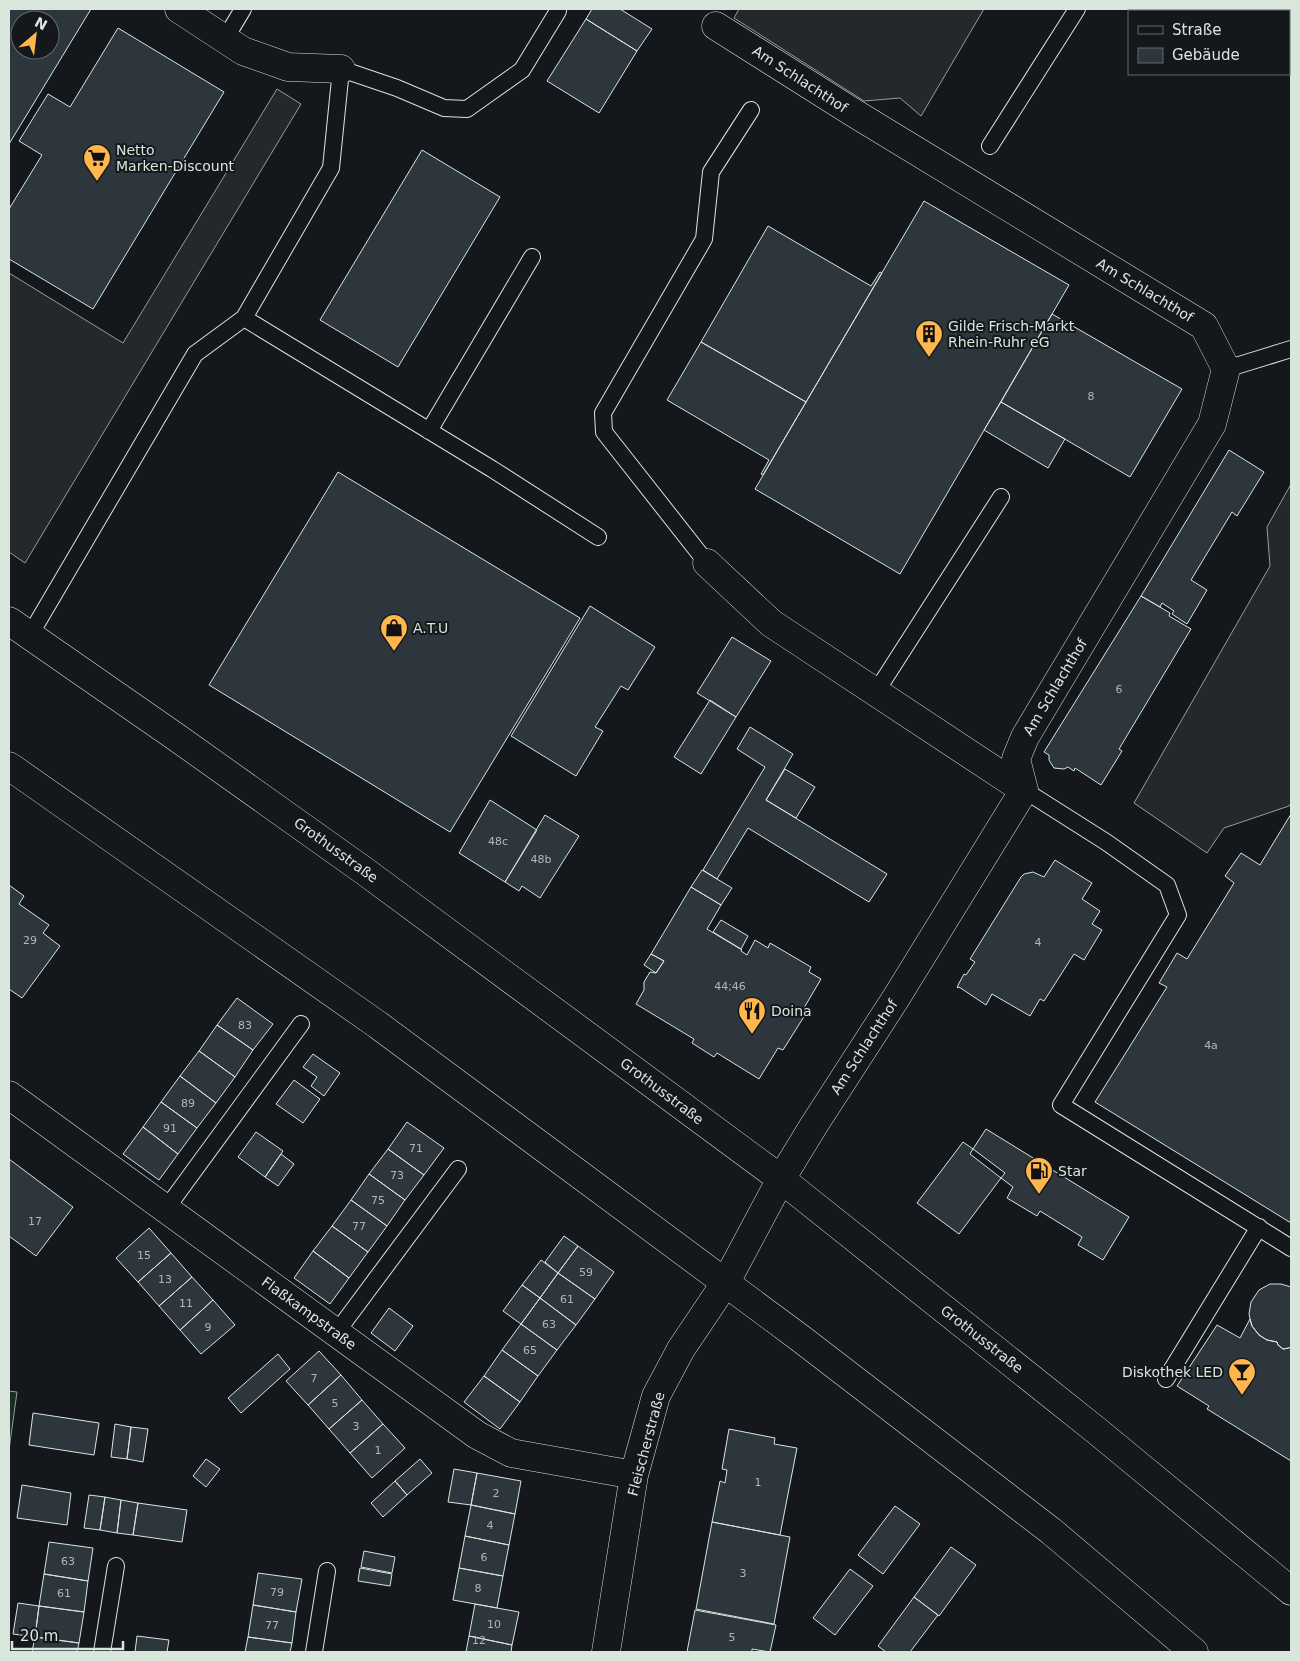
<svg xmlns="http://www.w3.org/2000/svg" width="1300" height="1661" font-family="'DejaVu Sans',sans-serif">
<rect width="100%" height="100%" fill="#14181c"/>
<path fill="#1a2d24" stroke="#939e99" d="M9 1391 17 1392 9 1450Z"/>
<path fill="#24282b" stroke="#939e99" d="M739 9H984L921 116 900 98 864 101 734 18Z
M277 89 301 104 25 563 9 552V273L123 343Z
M1291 484V803L1289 806 1224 828 1207 853 1134 803 1270 566 1267 527Z"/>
<path fill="#2c363c" stroke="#d8e6dc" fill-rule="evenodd" d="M9 9H91L9 144ZM20 20H50V50H20Z
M592 9H620L652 29 637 51 586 19Z
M586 19 637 51 599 113 547 81Z
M118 28 224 92 93 309 9 259V209L42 155 19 141 48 94 70 107Z
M422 150 500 197 398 367 320 320Z
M924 201 1069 285 900 574 755 489Z
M768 226 871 286 880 272 882 273 806 402 701 342Z
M1052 314 1182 389 1130 477 1001 402Z
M701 342 806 402 763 475 761 474 769 460 667 400Z
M1001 402 1065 439 1048 468 984 430Z
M1229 450 1264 472 1237 516 1232 512 1191 580 1207 590 1187 624 1172 614 1174 611 1162 603 1160 607 1141 596Z
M338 472 580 618 450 832 209 685Z
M1141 596 1170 613 1169 616 1191 629 1119 749 1122 751 1101 785 1075 768 1074 771 1068 767 1064 769 1054 768 1049 760V755L1044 752Z
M590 606 655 647 628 690 621 686 595 727 603 731 576 776 511 736Z
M732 637 771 661 736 717 697 693Z
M710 700 736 717 701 774 674 757Z
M750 727 793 754 766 800 887 874 869 902 748 828 717 879 703 870 765 767 737 749Z
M785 769 815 787 796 818 766 800Z
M490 800 537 830 505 882 459 853Z
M1291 814V1223L1095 1102 1167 987 1159 983 1177 953 1187 959 1234 883 1225 876 1241 853 1260 865Z
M545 815 579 836 540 898 522 886 519 891 505 882Z
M1055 860 1092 883 1082 899 1100 911 1092 924 1102 930 1084 960 1074 954 1044 1001 1040 999 1030 1016 992 994 986 1005 959 987 958 988 957 987 964 974 966 975 975 962 970 959 1021 877 1024 874 1033 872 1044 877Z
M702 870 732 888 721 905 691 887Z
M9 885 24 896 19 904 49 925 43 933 60 946 22 998 9 989Z
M691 887 721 905 707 929 742 950 741 951 747 955 755 940 768 948 770 943 811 967 809 972 821 979 801 1013 805 1015 783 1050 778 1048 759 1079 717 1053 714 1057 692 1043 694 1039 636 1004 644 990V982L650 972 656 973 664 961 651 954Z
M721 920 748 936 741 949 713 932Z
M651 954 664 961 656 973 644 965Z
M237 998 273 1024 253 1050 217 1025Z
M217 1025 253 1050 235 1077 199 1051Z
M199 1051 235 1077 216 1103 180 1076Z
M313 1054 340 1073 324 1096 311 1086 317 1077 303 1067Z
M180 1076 216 1103 197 1128 161 1102Z
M294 1080 320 1099 303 1123 276 1104Z
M161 1102 197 1128 178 1154 143 1127Z
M407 1122 444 1148 424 1175 388 1149Z
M143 1127 178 1154 159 1180 123 1154Z
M986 1129 1129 1217 1103 1260 1078 1245 1082 1237 1040 1211 1037 1216 1007 1198 1013 1187 1001 1178 1005 1173 973 1149Z
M256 1132 283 1151 265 1177 238 1157Z
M963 1142 973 1149 970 1154 1001 1178 959 1234 917 1203Z
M388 1149 424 1175 405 1200 369 1174Z
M281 1154 294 1164 278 1186 265 1177Z
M9 1159 73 1207 36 1256 9 1236Z
M369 1174 405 1200 387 1226 351 1200Z
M351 1200 387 1226 368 1252 332 1226Z
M332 1226 368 1252 349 1278 313 1251Z
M149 1228 171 1253 138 1282 116 1258Z
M564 1236 578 1246 558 1273 545 1262Z
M578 1246 614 1272 595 1299 558 1273Z
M313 1251 349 1278 330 1304 294 1278Z
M171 1253 192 1277 159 1306 138 1282Z
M541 1260 558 1273 540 1298 522 1285Z
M558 1273 595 1299 576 1325 540 1298Z
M192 1277 213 1300 180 1330 159 1306Z
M1270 1284H1281L1291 1287V1346L1289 1348 1283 1349 1278 1345 1277 1342 1267 1340 1259 1335 1252 1326 1250 1319 1249 1314 1251 1302 1259 1290Z
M522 1285 540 1298 521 1324 503 1311Z
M540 1298 576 1325 557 1350 521 1324Z
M213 1300 235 1325 201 1354 180 1330Z
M389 1308 413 1326 395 1351 371 1333Z
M1250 1319 1252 1326 1259 1335 1267 1340 1277 1342 1278 1345 1283 1349 1289 1348 1291 1346V1461L1207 1409 1209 1406 1177 1386 1217 1325 1240 1338Z
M521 1324 557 1350 538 1376 502 1350Z
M502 1350 538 1376 520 1402 484 1376Z
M319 1351 341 1375 308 1405 286 1381Z
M278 1354 290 1369 241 1413 228 1398Z
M341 1375 362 1400 329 1429 308 1405Z
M484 1376 520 1402 500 1429 464 1402Z
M362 1400 383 1424 350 1453 329 1429Z
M33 1413 99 1423 94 1455 29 1445Z
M115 1424 131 1427 127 1459 111 1457Z
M383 1424 405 1448 372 1478 350 1453Z
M131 1427 148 1429 143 1462 127 1459Z
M729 1429 775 1438 774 1444 797 1448 780 1535 712 1522 720 1481 725 1483 727 1470 722 1469Z
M206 1459 220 1469 206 1487 193 1476Z
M420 1459 432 1473 407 1495 395 1481Z
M454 1469 477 1473 471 1505 448 1502Z
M477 1473 521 1481 515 1514 471 1505Z
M395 1481 407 1495 383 1517 371 1503Z
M22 1485 71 1493 67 1525 17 1518Z
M89 1495 105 1497 100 1530 84 1528Z
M105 1497 121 1500 117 1533 100 1530Z
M121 1500 138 1503 133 1535 117 1533Z
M138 1503 187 1510 182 1542 133 1535Z
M471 1505 515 1514 509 1545 465 1536Z
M895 1506 920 1524 883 1574 858 1555Z
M712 1522 790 1537 774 1624 696 1609Z
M465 1536 509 1545 503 1576 459 1568Z
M49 1542 93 1548 88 1581 44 1574Z
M951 1547 976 1565 939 1616 914 1597Z
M364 1551 395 1557 392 1573 361 1567Z
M360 1568 392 1574 390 1586 358 1581Z
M459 1568 503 1576 497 1608 453 1600Z
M850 1569 873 1586 835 1635 813 1618Z
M258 1573 302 1579 296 1612 253 1605Z
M44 1574 88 1581 84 1612 39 1606Z
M914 1597 938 1615 910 1652H886L878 1646Z
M18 1603 39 1606 35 1637 13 1634Z
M475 1604 519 1612 512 1645 469 1636Z
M253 1605 296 1612 292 1643 248 1637Z
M39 1606 84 1612 79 1643 35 1637Z
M695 1610 776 1625 770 1652 752 1649V1652H687Z
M137 1636 169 1640 167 1652H135Z
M469 1636 512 1645 511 1652H466Z
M35 1637 79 1643 77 1652H32Z
M248 1637 292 1643 290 1652H245Z"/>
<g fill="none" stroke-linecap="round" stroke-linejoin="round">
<defs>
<path id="lane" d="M1241 9 1245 11
M225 39 243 9
M1289 39 1291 41
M990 146 1077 9
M244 318 492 469 598 537
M1226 369 1291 349
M429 431 532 257
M707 563 604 432 603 413 704 239 711 172 751 110
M30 635 195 354 244 318 331 168 341 69 397 88 444 108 467 109 522 70 558 11
M876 692 1001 497
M1024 790 1106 842 1167 885 1178 915 1061 1105 1291 1248
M166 1209 301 1024
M336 1333 458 1169
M1166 1379 1259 1227
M102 1652 116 1566
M314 1652 327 1571"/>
<path id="street" d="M179 9 243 51 288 67 341 69
M707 563 771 623 1024 790
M9 1095 477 1435 511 1453 634 1475
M606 1652 634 1475 656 1396 681 1349 726 1282 781 1179 814 1125 896 998 1024 790 1016 759 1025 737 1212 424 1226 369 1204 326 854 113 716 26"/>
<path id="secondary" d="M9 621 176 737 363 870 781 1179 1097 1431 1291 1591
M9 766 378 1025 800 1338 1051 1531 1194 1652"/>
</defs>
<use href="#lane" stroke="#d8e6dc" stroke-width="18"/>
<use href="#street" stroke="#d8e6dc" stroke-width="29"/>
<use href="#secondary" stroke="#d8e6dc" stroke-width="29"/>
<use href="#lane" stroke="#14181c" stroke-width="16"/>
<use href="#street" stroke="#14181c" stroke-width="28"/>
<use href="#secondary" stroke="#14181c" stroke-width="28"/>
</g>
<defs>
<symbol id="supermarket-pin" viewBox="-11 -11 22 30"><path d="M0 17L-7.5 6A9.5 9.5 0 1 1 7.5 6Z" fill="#ffb74d" stroke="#14181c"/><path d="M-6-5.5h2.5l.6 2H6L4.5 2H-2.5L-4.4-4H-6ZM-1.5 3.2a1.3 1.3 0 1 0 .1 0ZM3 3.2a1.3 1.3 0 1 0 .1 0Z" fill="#111"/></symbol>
<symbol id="building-pin" viewBox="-11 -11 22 30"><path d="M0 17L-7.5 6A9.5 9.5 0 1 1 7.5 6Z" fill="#ffb74d" stroke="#14181c"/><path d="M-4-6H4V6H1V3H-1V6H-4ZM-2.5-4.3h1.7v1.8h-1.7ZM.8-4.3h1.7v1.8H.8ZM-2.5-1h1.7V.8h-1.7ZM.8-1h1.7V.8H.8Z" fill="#111"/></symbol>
<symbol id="shop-pin" viewBox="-11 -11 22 30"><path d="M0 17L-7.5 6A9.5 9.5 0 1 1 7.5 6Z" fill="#ffb74d" stroke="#14181c"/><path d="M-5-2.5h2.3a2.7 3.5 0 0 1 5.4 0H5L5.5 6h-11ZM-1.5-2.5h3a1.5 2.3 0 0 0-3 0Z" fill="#111"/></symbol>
<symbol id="restaurant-pin" viewBox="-11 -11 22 30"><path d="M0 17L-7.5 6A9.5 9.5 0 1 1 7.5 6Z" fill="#ffb74d" stroke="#14181c"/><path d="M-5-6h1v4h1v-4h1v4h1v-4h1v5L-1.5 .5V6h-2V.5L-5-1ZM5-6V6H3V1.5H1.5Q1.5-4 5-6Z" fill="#111"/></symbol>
<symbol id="fuel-pin" viewBox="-11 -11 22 30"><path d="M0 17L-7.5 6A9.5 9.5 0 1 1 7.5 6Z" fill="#ffb74d" stroke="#14181c"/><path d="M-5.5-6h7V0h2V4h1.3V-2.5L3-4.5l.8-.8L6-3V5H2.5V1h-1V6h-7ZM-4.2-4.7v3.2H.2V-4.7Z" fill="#111"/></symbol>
<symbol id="bar-pin" viewBox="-11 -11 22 30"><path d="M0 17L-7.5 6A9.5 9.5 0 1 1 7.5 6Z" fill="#ffb74d" stroke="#14181c"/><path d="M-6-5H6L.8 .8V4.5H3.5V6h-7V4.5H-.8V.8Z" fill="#111"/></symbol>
</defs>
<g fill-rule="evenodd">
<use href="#supermarket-pin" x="81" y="142" width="32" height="43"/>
<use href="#building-pin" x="913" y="318" width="32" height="43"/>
<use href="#shop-pin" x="378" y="612" width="32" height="43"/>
<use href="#restaurant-pin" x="736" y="995" width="32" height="43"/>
<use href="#fuel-pin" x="1023" y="1155" width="32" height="43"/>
<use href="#bar-pin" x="1226" y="1356" width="32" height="43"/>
</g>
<g text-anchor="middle" stroke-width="4" stroke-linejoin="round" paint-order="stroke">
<g font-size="11" fill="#adbab4">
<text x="1091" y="400">8</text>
<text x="1119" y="693">6</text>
<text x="498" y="845">48c</text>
<text x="541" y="863">48b</text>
<text x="30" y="944">29</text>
<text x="1038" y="946">4</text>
<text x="730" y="990">44;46</text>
<text x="245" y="1029">83</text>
<text x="1211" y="1049">4a</text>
<text x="188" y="1107">89</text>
<text x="170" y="1132">91</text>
<text x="416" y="1152">71</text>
<text x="397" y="1179">73</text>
<text x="378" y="1204">75</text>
<text x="35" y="1225">17</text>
<text x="359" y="1230">77</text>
<text x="144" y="1259">15</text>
<text x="586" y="1276">59</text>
<text x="165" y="1283">13</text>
<text x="567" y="1303">61</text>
<text x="186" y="1307">11</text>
<text x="549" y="1328">63</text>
<text x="208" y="1331">9</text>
<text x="530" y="1354">65</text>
<text x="314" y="1382">7</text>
<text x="335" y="1407">5</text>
<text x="356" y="1430">3</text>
<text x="378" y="1454">1</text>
<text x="758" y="1486">1</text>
<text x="496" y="1497">2</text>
<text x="490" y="1529">4</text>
<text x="484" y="1561">6</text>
<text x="68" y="1565">63</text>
<text x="743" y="1577">3</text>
<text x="478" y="1592">8</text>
<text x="277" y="1596">79</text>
<text x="64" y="1597">61</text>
<text x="494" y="1628">10</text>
<text x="272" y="1629">77</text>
<text x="732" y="1641">5</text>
<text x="479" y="1644">12</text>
</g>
<g font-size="14" fill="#d8e6dc" stroke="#14181c">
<text transform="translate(800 79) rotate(33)" y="5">Am Schlachthof</text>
<text transform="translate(1145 290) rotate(31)" y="5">Am Schlachthof</text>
<text transform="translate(1055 687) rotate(-59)" y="5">Am Schlachthof</text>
<text transform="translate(336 850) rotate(36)" y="5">Grothusstraße</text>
<text transform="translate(864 1047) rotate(-57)" y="5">Am Schlachthof</text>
<text transform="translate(662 1091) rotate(37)" y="5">Grothusstraße</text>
<text transform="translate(309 1313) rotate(36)" y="5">Flaßkampstraße</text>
<text transform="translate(982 1339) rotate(38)" y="5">Grothusstraße</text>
<text transform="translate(646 1444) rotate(-75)" y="5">Fleischerstraße</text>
</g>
<g font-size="14" fill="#d8e6dc" stroke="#14181c" text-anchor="start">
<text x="116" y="155">Netto<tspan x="116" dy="16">Marken-Discount</tspan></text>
<text x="948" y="331">Gilde Frisch-Markt<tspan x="948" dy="16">Rhein-Ruhr eG</tspan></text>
<text x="413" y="633">A.T.U</text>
<text x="771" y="1016">Doina</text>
<text x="1058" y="1176">Star</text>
<text x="1223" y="1377" text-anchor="end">Diskothek LED</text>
</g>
</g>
<rect width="1300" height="1661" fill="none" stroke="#d8e6dc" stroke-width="20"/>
<rect x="1128" y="10" width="162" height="65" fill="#14181c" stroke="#626a69"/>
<rect x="1138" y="26" width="25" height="8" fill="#14181c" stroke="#626a69"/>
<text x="1172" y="35" font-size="15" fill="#d8e6dc">Straße</text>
<rect x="1138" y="48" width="25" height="15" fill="#2c363c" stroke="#626a69"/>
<text x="1172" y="60" font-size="15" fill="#d8e6dc">Gebäude</text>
<g transform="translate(35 35) rotate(28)"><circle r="24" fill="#14181c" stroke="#626a69"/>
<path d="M0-4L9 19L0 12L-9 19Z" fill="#ffb74d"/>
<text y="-8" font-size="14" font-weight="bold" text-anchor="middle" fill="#d8e6dc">N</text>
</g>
<path d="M12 1641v8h111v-8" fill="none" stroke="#d8e6dc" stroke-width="2.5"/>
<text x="20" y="1641" font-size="15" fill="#d8e6dc" stroke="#14181c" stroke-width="4" paint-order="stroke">20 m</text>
</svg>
